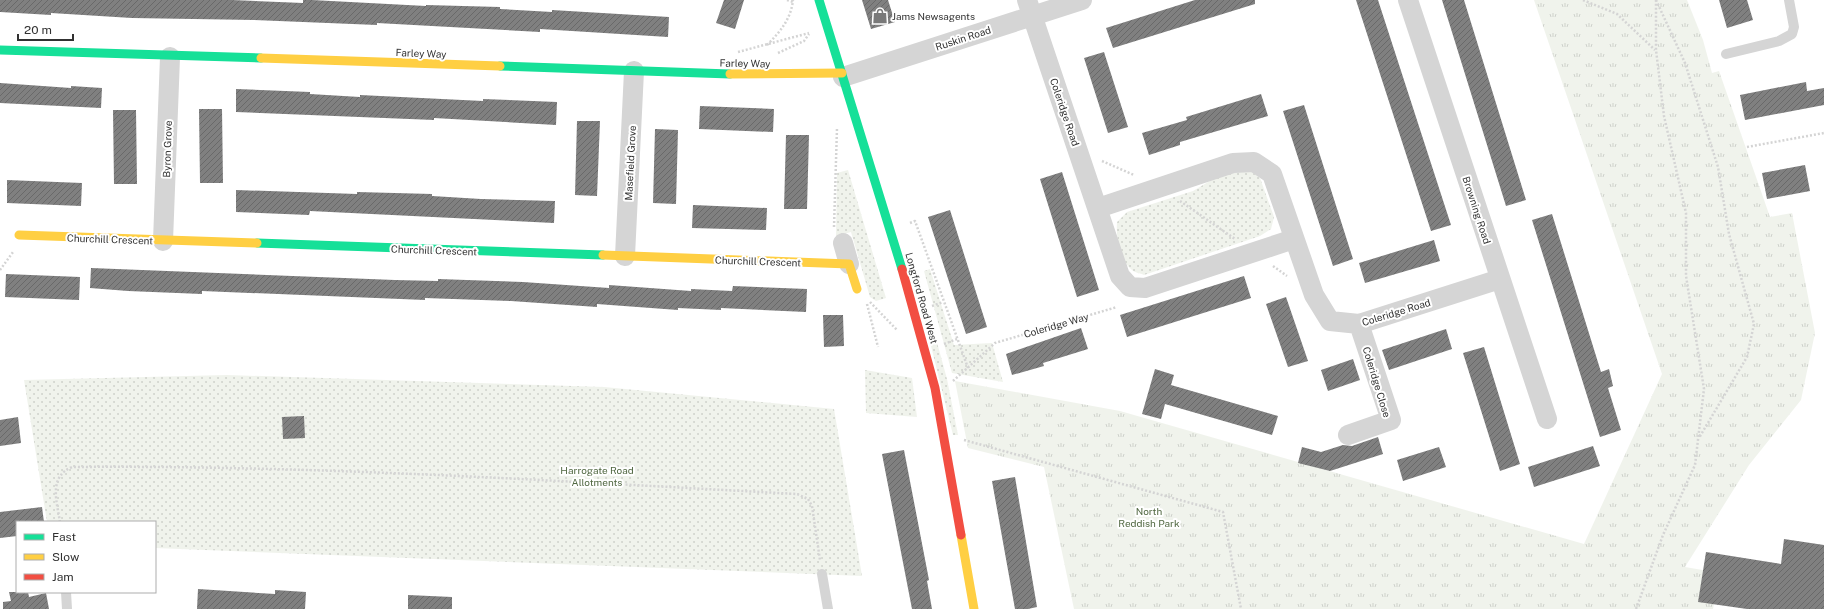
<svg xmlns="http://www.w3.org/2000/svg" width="1824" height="609" font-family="'Public Sans',sans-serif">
<defs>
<pattern id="grass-dots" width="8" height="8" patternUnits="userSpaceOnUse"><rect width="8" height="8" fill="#f0f3ec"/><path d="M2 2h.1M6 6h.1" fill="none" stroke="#ced1cb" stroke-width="1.8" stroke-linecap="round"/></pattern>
<pattern id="park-tufts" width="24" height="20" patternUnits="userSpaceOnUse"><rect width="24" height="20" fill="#f0f3ec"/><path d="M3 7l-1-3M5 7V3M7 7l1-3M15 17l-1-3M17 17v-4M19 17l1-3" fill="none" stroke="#ced1cb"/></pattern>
<pattern id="building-hatch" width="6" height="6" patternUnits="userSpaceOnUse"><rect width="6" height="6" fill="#808080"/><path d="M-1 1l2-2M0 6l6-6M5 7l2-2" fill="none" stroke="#696969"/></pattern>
</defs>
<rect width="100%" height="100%" fill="#fff"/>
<path fill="url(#grass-dots)" d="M848 170 886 298 876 301 870 297 851 232 836 236 837 173Z
M1239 170 1251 171 1260 178 1274 217 1271 229 1260 236 1144 275C1140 273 1135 273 1132 270 1119 260 1116 237 1117 222L1127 212 1193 191 1218 176Z
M930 269 954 345 992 343 1003 382 952 373 924 271Z
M918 273 947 379 958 435H953L914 277Z
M865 370 912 378 917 417 866 413Z
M227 375 604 387 834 409 862 576 155 548V522H47L24 380Z"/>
<path fill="url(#park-tufts)" d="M1534 0H1687L1703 40 1712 73 1719 71 1770 217 1792 213 1815 333 1801 400 1749 465 1685 567 1720 573 1713 609H1074L1044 467 968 448 955 381 1120 411 1584 544 1662 374Z"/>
<path fill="url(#building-hatch)" d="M0 0H232L303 3V0H312L426 6V5L500 7V9L552 12V10L669 17 668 37 540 29V32L377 23V25L254 20 132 18 51 13V15L0 12Z
M724 0H744L735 29 716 23Z
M862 0H888L895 22 871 29Z
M1195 0H1255V4L1113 48 1106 28Z
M1356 0H1378L1451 225 1431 231Z
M1442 0H1464L1526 200 1506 206Z
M1719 0H1747L1753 20 1727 28Z
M1104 52 1128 127 1108 133 1084 58Z
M1806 82 1807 91 1824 88V105L1745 120 1740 95Z
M0 83 71 88V86L102 88 101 108 0 103Z
M236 89 310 92V94L360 97V95L483 101V99L557 102 556 125 434 118V120L236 112Z
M1261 94 1268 116 1180 142V145L1149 155 1142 133 1187 120 1186 117Z
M1304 105 1353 259 1333 266 1283 111Z
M700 106 774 109 773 132 699 129Z
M199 109H222L223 183H200Z
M113 110H136L137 184H114Z
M577 121H600L597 196 575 195Z
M655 129 678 130 676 204 653 203Z
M786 135H809L807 209H784Z
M1805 165 1810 191 1767 199 1762 173Z
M1062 172 1099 290 1077 297 1040 179Z
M7 180 82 183 81 206 7 203Z
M236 190 357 194V192L432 194V196L481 199 555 201 554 223 310 211 309 215 236 212Z
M693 205 767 208 766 230 692 228Z
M950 210 987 327 966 334 928 217Z
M1552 214 1601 372 1609 369 1613 386 1608 388 1621 430 1600 437 1532 220Z
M1434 240 1440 261 1365 283 1359 263Z
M91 268 395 280 438 281V279L523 282 609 288V285L691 291V289L732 291 733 286 807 289 806 312 721 308V310L678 308V310L597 304V307L511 301 425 298V300L202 291V294L128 291 90 288Z
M6 274 80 277 79 300 5 297Z
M1244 276 1251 298 1127 337 1120 315Z
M1286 297 1308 361 1288 367 1266 304Z
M823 315H843L844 346 824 347Z
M1081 328 1088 349 1043 363 1044 366 1012 375 1006 354Z
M1446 329 1452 349 1389 370 1382 350Z
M1484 347 1520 464 1500 471 1463 353Z
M1353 359 1360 380 1328 391 1321 370Z
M1155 369 1174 375 1171 385 1278 416 1272 435 1165 404 1161 419 1142 414Z
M304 416 305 438 283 439 282 417Z
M18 417 21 443 0 446V420Z
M1378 437 1383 454 1330 471 1298 463 1302 447 1321 452 1343 445 1352 446Z
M1593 446 1600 466 1534 487 1528 467Z
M1439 447 1446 467 1403 481 1397 460Z
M904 450 929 580 927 581 932 609H912L882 454Z
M1015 477 1037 607 1028 609H1015L992 481Z
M42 507 44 522H17V536L0 538V512Z
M1784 539 1824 545V609H1747L1698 602 1706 552 1781 564Z
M198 589 275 594V590L306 592 305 609H197Z
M9 592H28L29 597 46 593 49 609H3V602L11 601Z
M408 595 452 597V609H408Z"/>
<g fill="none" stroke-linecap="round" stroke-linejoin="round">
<path stroke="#d4d4d4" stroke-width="2.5" stroke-dasharray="2 2" stroke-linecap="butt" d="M787 0 793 2
M1583 0 1617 14 1655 50
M1656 0 1685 63 1718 167 1729 234 1754 324 1747 357 1699 438
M767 45C780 32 791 19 793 0
M738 52 809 33
M778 53 804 41 809 34
M1747 147 1824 133
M1102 161 1134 175
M1180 201 1235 239
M910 223 915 221 968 368
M834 227 837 128
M1273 266 1287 276
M0 270 13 252
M870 302 897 330
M867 304 878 347
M932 306 943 302
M944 344 957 339
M953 381 995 343 1117 307
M964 440 1223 512 1241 609
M60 522C57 502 48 477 72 467 314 465 555 481 797 494L808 499 812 506 820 560
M1636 609 1663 535 1695 465 1704 389 1686 276V213L1664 116 1656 50V0"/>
<path stroke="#d5d5d5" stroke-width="10" d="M1726 54 1779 41 1792 34 1794 27 1789 0
M822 574 828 609
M66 592 67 609"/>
<path stroke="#d5d5d5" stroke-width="20" d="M1027 0 1120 276 1130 287 1145 288 1294 239
M1408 0 1547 419
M843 77 1082 0
M1098 208 1233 163 1254 162 1272 174 1314 295 1330 321 1359 324 1500 279
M163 241 170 57
M843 243 849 264
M625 256 634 71
M1348 435 1391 420 1359 324"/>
<path stroke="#16e098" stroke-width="9" d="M819 0 902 269
M0 50 261 58
M500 66 730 74
M257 243 603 255"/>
<path stroke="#ffcf43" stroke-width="9" d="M261 58 500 66
M730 74 842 73
M19 235 257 243
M603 255 849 264 857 289
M961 535 974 609"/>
<path stroke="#f24e42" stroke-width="9" d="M902 269 935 388 961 535"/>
</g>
<defs>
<symbol id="shop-bare" viewBox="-9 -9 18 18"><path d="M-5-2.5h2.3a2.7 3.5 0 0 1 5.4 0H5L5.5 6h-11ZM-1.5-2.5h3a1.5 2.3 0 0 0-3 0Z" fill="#797979" stroke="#fff" stroke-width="2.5" paint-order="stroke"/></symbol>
</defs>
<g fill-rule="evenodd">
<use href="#shop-bare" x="869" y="5" width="22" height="22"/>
</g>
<g text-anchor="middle" stroke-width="4" stroke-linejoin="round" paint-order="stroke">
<g font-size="10" fill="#313131" stroke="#fff" text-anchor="start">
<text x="892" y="20">Jams Newsagents</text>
</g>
<g font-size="10" fill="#313131" stroke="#fff">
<text transform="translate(963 38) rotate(-18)" y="4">Ruskin Road</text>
<text transform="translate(421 53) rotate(2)" y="4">Farley Way</text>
<text transform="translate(745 63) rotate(1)" y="4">Farley Way</text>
<text transform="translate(1065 112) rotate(71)" y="4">Coleridge Road</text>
<text transform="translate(167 149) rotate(-88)" y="4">Byron Grove</text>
<text transform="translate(630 163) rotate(-87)" y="4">Masefield Grove</text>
<text transform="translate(1477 210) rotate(72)" y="4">Browning Road</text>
<text transform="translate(110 239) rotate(2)" y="4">Churchill Crescent</text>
<text transform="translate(434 250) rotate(2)" y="4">Churchill Crescent</text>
<text transform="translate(758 261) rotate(2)" y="4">Churchill Crescent</text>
<text transform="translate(922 298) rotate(74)" y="4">Longford Road West</text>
<text transform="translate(1396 312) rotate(-17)" y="4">Coleridge Road</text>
<text transform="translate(1056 325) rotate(-16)" y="4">Coleridge Way</text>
<text transform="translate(1377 382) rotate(73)" y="4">Coleridge Close</text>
</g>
<g font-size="10" fill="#516842" stroke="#fff">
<text x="597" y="474">Harrogate Road<tspan x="597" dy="12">Allotments</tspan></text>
<text x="1149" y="515">North<tspan x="1149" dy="12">Reddish Park</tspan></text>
</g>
</g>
<rect x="16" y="521" width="140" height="72" fill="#ffffff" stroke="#adadad"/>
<rect x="24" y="534" width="20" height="6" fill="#16e098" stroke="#adadad"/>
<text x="52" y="541" font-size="12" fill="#313131">Fast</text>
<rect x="24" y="554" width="20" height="6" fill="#ffcf43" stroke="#adadad"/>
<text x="52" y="561" font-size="12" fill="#313131">Slow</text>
<rect x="24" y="574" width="20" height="6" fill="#f24e42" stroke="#adadad"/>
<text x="52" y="581" font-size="12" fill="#313131">Jam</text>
<path d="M18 34v6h55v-6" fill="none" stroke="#313131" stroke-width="2"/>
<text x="24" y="34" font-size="12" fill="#313131" stroke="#ffffff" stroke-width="3" paint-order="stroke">20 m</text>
</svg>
